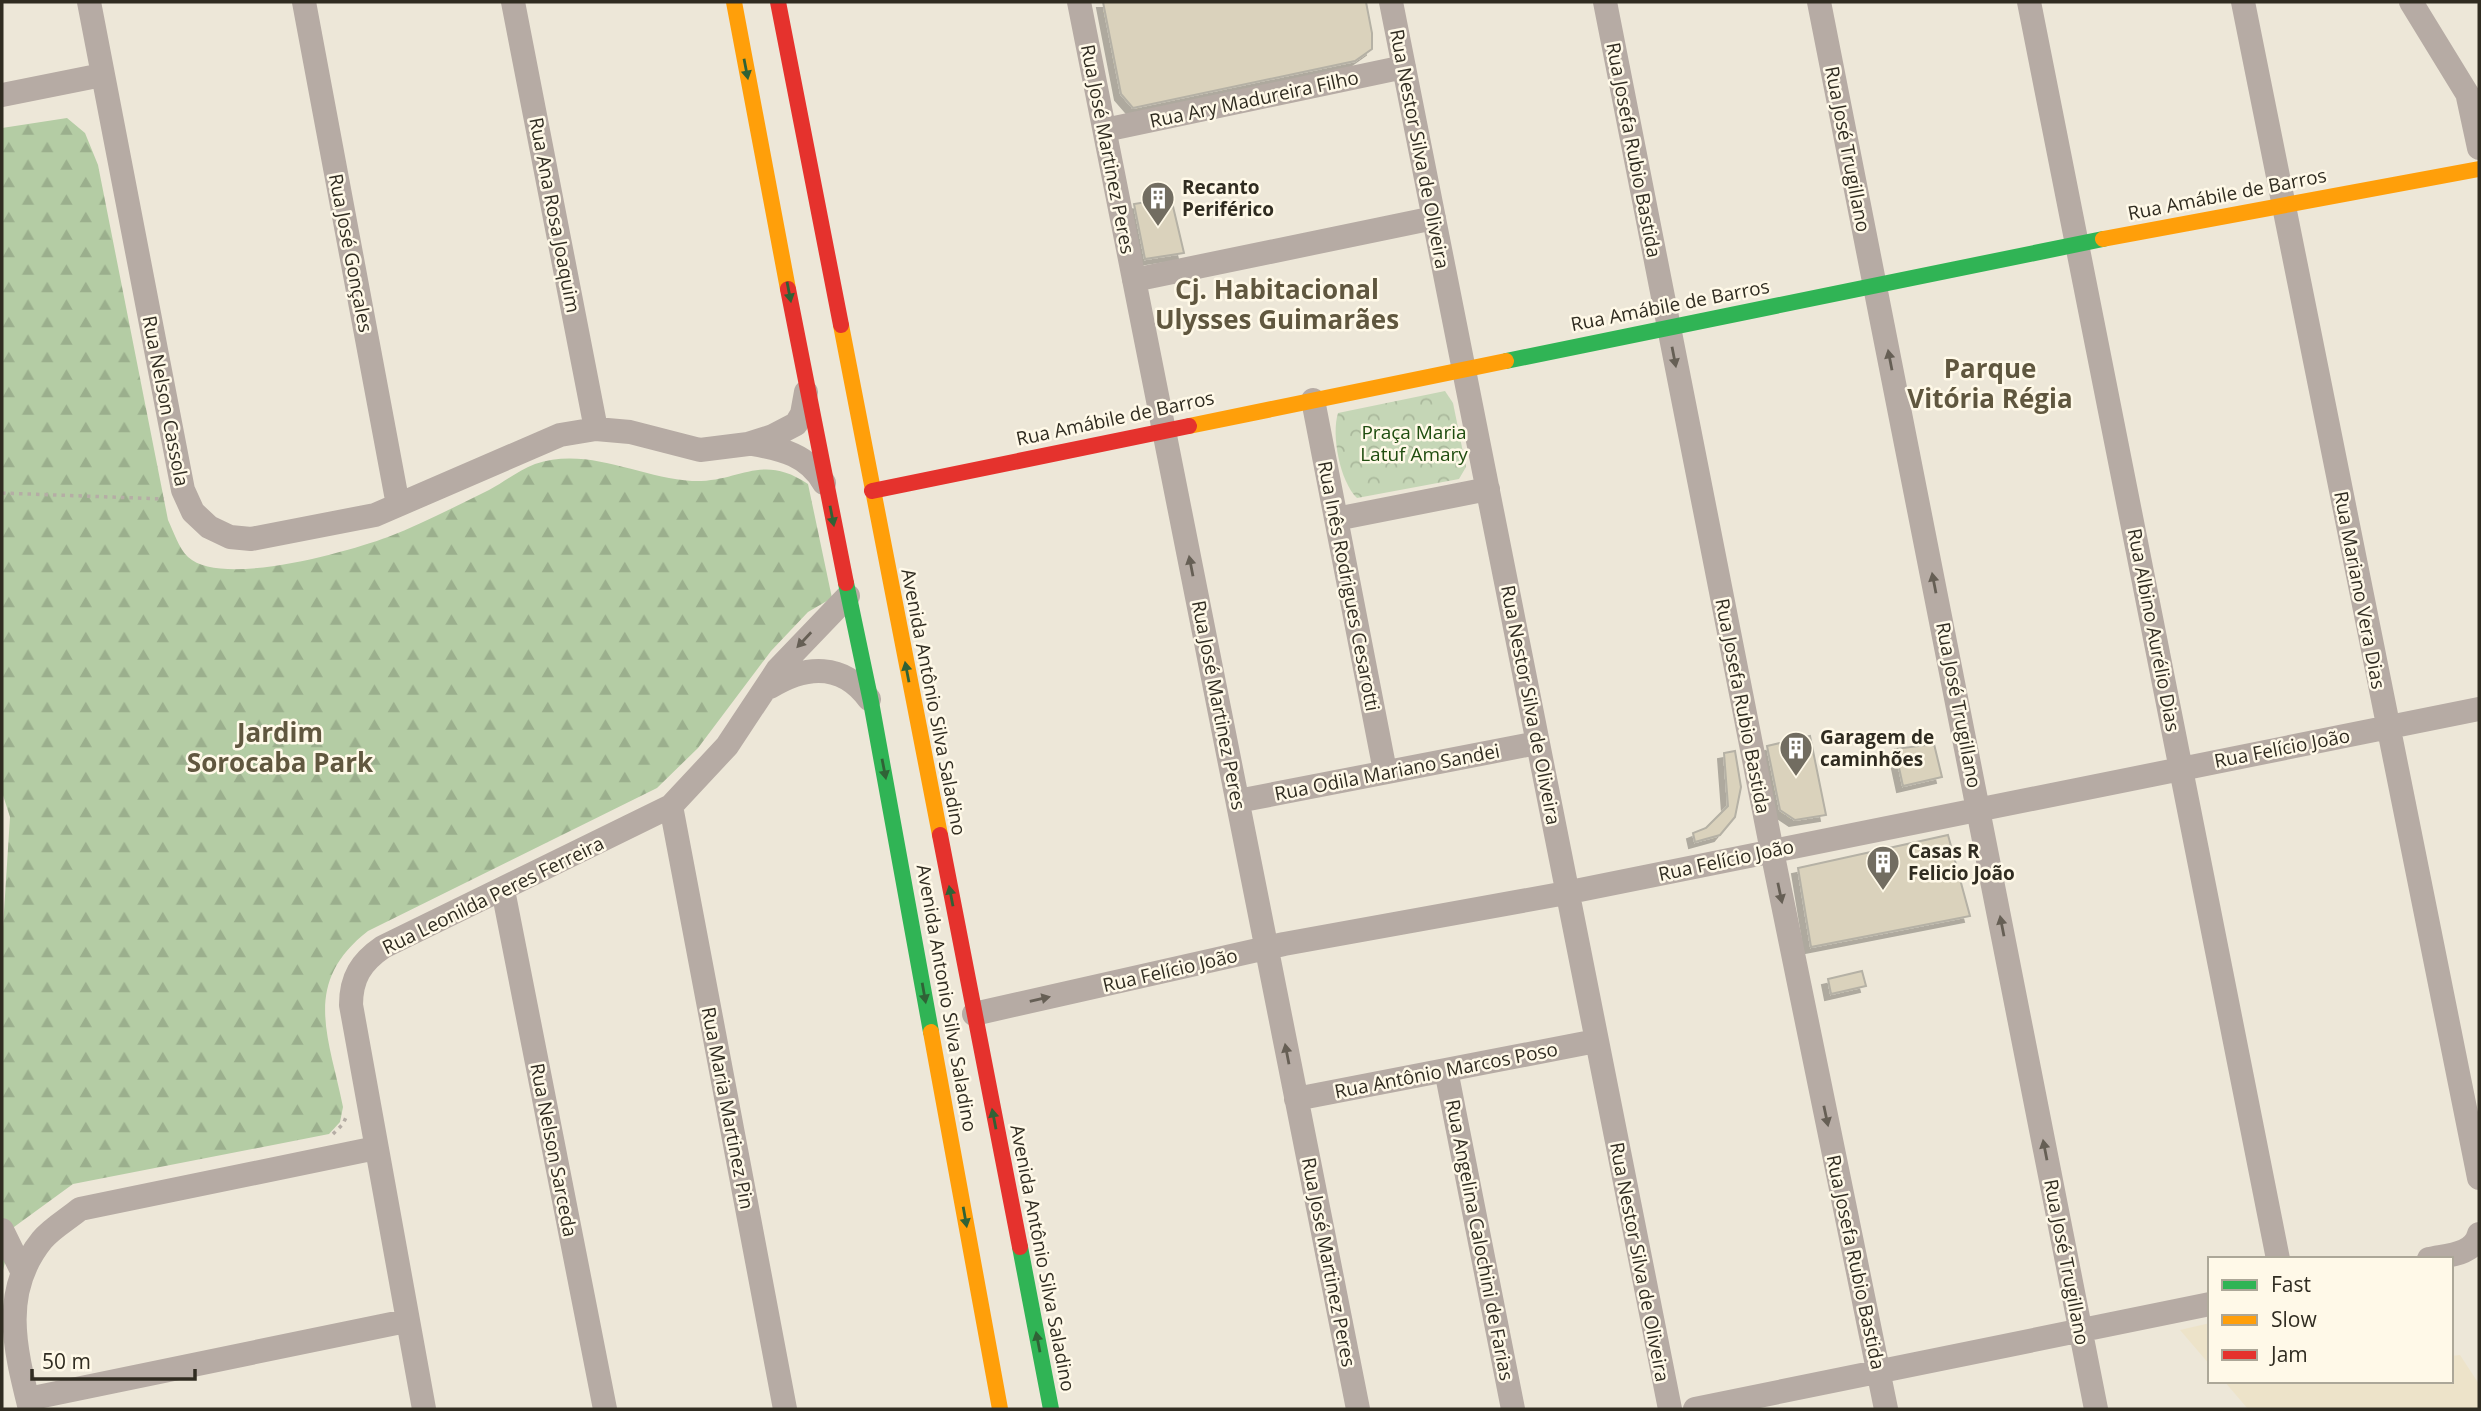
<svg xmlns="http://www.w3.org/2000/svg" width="2481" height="1411" font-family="'Open Sans',sans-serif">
<defs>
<pattern id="forest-firs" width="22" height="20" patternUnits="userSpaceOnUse" patternTransform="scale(1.75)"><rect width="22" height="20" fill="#b4cca4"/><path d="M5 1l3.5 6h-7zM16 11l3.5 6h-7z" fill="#9baf8d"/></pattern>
<pattern id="park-crowns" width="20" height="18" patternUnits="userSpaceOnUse" patternTransform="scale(1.75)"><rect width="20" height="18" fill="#c5d6b6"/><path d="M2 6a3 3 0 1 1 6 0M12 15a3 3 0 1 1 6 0" fill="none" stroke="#aab89c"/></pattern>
<filter id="shadow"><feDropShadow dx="-6" dy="6" stdDeviation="0" flood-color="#0004"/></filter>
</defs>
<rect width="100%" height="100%" fill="#ede7d8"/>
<path fill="#ede3c9" d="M2210 1323V1365L2180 1330Z
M2460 1355 2479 1384V1409H2248L2224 1381H2451V1356Z"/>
<path fill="url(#forest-firs)" d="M67 118 85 133 98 165 168 520C173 530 179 549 188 557 222 588 347 552 388 537 422 524 456 506 489 490 504 482 519 470 535 464 588 446 640 478 692 481 739 483 761 452 808 484L832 598 808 612 771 651 698 748 657 788 368 931C301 983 329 1036 343 1107L340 1122 329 1134 73 1184 14 1227 2 1274V943L10 817 2 792V128Z"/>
<path fill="url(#park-crowns)" d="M1445 391 1453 403 1466 467 1459 479 1357 498C1340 482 1331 435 1338 413Z"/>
<path fill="#dad2bc" stroke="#b5b1a5" stroke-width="2" filter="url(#shadow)" d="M1103 2H1366L1372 33V49L1355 61 1133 108 1121 94Z
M1171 198 1184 253 1145 259 1134 204Z
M1810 736 1826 815 1795 820 1780 810 1767 746Z
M1934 744 1942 777 1903 786 1895 749Z
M1735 751 1741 787 1735 817 1720 835 1695 842 1693 833 1706 828 1728 806 1724 753Z
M1948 835 1970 916 1811 947 1798 868Z
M1862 971 1866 986 1831 994 1828 979Z"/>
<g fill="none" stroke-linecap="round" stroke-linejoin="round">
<path stroke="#b5ada5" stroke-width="3.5" stroke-dasharray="3.5 5" stroke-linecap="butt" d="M2 493 164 499
M333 1134 343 1124 347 1115"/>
<path stroke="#b6aba4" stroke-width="24" d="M89 2 183 490 193 512 209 527 230 537 251 539 375 515 560 435 596 429 630 432 700 450 748 444 773 436 796 424 802 414 806 392
M304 2 398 505
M513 2 596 429
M1079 2 1358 1409
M1391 2 1670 1409
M1605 2 1772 851 1886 1409
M1819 2 2096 1409
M2029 2 2278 1259
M2243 2 2479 1178
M2411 2 2479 113
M2 95 102 75
M2468 97 2479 148
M1105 130 1404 67
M1134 280 1434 218
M1313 400 1385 771
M752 444C782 449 808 455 824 483
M1336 519 1488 489
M770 687C806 665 843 663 869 699
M1238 801 1537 743
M671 806 785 1409
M503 890 605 1409
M974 1014 1284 944 1555 895 2479 709
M1446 1070 1513 1409
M1296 1099 1596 1041
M2 1230 22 1271
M2429 1259C2447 1255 2474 1255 2479 1234
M28 1399 406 1321
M30 1409C15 1349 0 1292 42 1240 52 1228 68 1219 80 1209L376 1148
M424 1409 351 1005C351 978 361 962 383 947L671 806 727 746 778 669 848 596
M1695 1409 2210 1304"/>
<path stroke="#30b455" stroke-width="16" d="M1506 361 2103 239
M846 583 871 702 931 1032
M1020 1247 1051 1409"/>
<path stroke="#ff9f0a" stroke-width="16" d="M734 2 788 289
M2103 239 2479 169
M841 325 940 835
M1189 426 1506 361
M931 1032 1000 1409"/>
<path stroke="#e5322d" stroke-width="16" d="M778 2 841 325
M788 289 846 583
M872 491 1189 426
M940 835 1020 1247"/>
</g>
<defs><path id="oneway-solid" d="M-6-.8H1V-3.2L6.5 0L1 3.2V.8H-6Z" transform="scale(1.75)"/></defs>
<g fill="#306236">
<use href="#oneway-solid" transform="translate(746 69) rotate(79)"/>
<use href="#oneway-solid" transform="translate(789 292) rotate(79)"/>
<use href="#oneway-solid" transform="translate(832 516) rotate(79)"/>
<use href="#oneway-solid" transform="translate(907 672) rotate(-101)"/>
<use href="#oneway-solid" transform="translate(884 769) rotate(79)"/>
<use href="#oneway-solid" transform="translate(951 896) rotate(-101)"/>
<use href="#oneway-solid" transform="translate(924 993) rotate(80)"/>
<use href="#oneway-solid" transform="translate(994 1119) rotate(-101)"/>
<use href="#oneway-solid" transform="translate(965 1217) rotate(80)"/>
<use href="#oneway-solid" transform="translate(1038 1342) rotate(-101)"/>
</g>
<g fill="#665f55">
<use href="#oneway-solid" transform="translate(1674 357) rotate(79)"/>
<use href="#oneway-solid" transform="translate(1890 360) rotate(-101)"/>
<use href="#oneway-solid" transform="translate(1191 566) rotate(-101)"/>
<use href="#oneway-solid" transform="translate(1934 583) rotate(-101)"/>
<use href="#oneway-solid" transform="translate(804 640) rotate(133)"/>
<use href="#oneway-solid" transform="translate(1780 893) rotate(78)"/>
<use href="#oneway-solid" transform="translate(2002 926) rotate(-101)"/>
<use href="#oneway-solid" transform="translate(1040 999) rotate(-13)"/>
<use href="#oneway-solid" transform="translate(1287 1054) rotate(-101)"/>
<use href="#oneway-solid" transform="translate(1826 1116) rotate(78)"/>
<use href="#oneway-solid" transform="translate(2045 1150) rotate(-101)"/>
</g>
<defs>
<symbol id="building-pin" viewBox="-11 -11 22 30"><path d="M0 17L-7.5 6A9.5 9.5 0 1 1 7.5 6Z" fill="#726d61" stroke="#fff9e8"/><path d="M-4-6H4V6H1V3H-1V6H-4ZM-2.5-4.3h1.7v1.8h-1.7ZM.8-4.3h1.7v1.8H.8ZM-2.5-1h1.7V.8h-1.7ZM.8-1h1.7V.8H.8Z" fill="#fff"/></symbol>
</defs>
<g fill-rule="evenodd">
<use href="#building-pin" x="1139" y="179" width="38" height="52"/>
<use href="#building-pin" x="1777" y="729" width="38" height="52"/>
<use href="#building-pin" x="1864" y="843" width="38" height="52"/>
</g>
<g text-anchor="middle" stroke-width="5" stroke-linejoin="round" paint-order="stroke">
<g font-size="19" fill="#302c21" stroke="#fff9e8">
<text transform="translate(1254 99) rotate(-12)" y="7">Rua Ary Madureira Filho</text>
<text transform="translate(1108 149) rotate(79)" y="7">Rua José Martinez Peres</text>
<text transform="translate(1420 149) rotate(79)" y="7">Rua Nestor Silva de Oliveira</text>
<text transform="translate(1848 149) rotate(79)" y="7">Rua José Trugillano</text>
<text transform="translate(1634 150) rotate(79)" y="7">Rua Josefa Rubio Bastida</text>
<text transform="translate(2227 194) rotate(-11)" y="7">Rua Amábile de Barros</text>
<text transform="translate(555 215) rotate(79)" y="7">Rua Ana Rosa Joaquim</text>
<text transform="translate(351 253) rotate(79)" y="7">Rua José Gonçales</text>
<text transform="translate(1670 305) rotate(-11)" y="7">Rua Amábile de Barros</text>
<text transform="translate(166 401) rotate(79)" y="7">Rua Nelson Cassola</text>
<text transform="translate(1115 418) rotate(-12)" y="7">Rua Amábile de Barros</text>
<text transform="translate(1349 586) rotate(79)" y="7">Rua Inês Rodrigues Cesarotti</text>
<text transform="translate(2360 590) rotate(79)" y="7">Rua Mariano Vera Dias</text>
<text transform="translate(2154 630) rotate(79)" y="7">Rua Albino Aurélio Dias</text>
<text transform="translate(934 702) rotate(79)" y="7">Avenida Antônio Silva Saladino</text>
<text transform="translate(1219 705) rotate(79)" y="7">Rua José Martinez Peres</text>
<text transform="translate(1531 705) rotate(79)" y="7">Rua Nestor Silva de Oliveira</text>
<text transform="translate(1959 705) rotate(79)" y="7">Rua José Trugillano</text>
<text transform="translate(1743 706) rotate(79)" y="7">Rua Josefa Rubio Bastida</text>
<text transform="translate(2282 748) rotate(-11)" y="7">Rua Felício João</text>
<text transform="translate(1387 772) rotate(-11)" y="7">Rua Odila Mariano Sandei</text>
<text transform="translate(1726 860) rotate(-12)" y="7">Rua Felício João</text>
<text transform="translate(493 895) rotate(-26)" y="7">Rua Leonilda Peres Ferreira</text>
<text transform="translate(1170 970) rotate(-13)" y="7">Rua Felício João</text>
<text transform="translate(947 998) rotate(80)" y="7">Avenida Antonio Silva Saladino</text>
<text transform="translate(1446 1070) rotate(-11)" y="7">Rua Antônio Marcos Poso</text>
<text transform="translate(728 1108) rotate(79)" y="7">Rua Maria Martinez Pin</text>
<text transform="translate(554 1150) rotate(79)" y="7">Rua Nelson Sarceda</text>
<text transform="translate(1480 1240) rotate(79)" y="7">Rua Angelina Calochini de Farias</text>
<text transform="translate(1043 1258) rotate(79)" y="7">Avenida Antônio Silva Saladino</text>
<text transform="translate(1329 1262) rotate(79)" y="7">Rua José Martinez Peres</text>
<text transform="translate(1640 1262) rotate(79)" y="7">Rua Nestor Silva de Oliveira</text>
<text transform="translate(1856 1262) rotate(78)" y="7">Rua Josefa Rubio Bastida</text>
<text transform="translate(2067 1262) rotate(79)" y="7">Rua José Trugillano</text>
</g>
<g font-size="19" font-weight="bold" fill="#302c21" stroke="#fff9e8" text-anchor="start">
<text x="1182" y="194">Recanto<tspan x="1182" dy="22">Periférico</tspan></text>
<text x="1820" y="744">Garagem de<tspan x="1820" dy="22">caminhões</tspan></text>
<text x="1908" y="858">Casas R<tspan x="1908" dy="22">Felicio João</tspan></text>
</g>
<g font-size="19" fill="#1f4d0f" stroke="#fff9e8">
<text x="1414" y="439">Praça Maria<tspan x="1414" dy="22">Latuf Amary</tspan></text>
</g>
<g font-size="26" font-weight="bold" fill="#60573f" stroke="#fff9e8">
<text x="1277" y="299">Cj. Habitacional<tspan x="1277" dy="30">Ulysses Guimarães</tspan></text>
<text x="1990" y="378">Parque<tspan x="1990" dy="30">Vitória Régia</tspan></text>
<text x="280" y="742">Jardim<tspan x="280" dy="30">Sorocaba Park</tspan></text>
</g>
</g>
<rect width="2481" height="1411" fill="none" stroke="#302c21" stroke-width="7"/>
<rect x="2208" y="1257" width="245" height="126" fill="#fff9e8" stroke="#aca798" stroke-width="2"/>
<rect x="2222" y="1280" width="35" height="10" fill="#30b455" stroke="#aca798" stroke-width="2"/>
<text x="2271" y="1292" font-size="21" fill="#302c21">Fast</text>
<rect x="2222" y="1315" width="35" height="10" fill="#ff9f0a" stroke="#aca798" stroke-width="2"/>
<text x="2271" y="1327" font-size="21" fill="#302c21">Slow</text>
<rect x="2222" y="1350" width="35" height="10" fill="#e5322d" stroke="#aca798" stroke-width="2"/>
<text x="2271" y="1362" font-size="21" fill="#302c21">Jam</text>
<path d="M32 1369v10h163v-10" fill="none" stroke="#302c21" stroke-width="3.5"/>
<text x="42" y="1369" font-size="21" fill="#302c21" stroke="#fff9e8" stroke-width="5" paint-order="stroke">50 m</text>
</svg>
